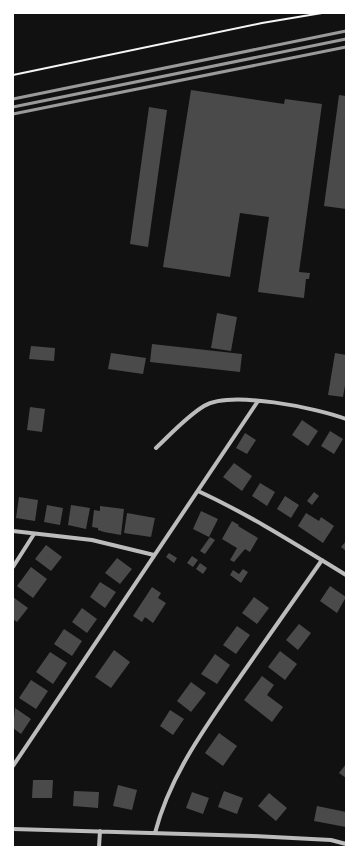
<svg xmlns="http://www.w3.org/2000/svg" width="359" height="860" font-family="Inter,sans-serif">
<rect width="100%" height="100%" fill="#111"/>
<path fill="#4a4a4a" d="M191 90 284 104 285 99 322 104 299 272 310 273 309 279H306L304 298 258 292 269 217 240 213 230 277 163 267Z
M339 95 346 96V209L324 206Z
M149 107 167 110 148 247 130 244Z
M217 313 237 317 231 351 211 348Z
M152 344 242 354 240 372 150 362Z
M31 346 55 348 54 361 29 359Z
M111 353 146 358 143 374 108 369Z
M335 353 346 355V380L343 397 328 395Z
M30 407 45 409 42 432 27 430Z
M302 420 318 431 308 446 292 435Z
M330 431 343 439 334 454 321 446Z
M245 433 256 440 247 454 236 448Z
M234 463 252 476 242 491 223 477Z
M260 483 275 492 267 506 252 496Z
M314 492 319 496 312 505 307 501Z
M285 496 299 505 291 518 277 509Z
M19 497 38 500 35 521 16 518Z
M47 505 63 508 60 525 44 522Z
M71 505 90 508 86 529 68 525Z
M100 506 124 509 121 535 104 532 98 530V528L92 527 94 510 100 511Z
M201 511 218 519 209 537 193 529Z
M127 513 155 518 151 537 124 533Z
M306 513 319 521 321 517 334 526 323 543 298 526Z
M232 521 239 525 238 526 258 538 250 552 245 549 234 562 230 560 237 548 222 539Z
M210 537 215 540 205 554 200 551Z
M346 541V551L341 547Z
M46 545 62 557 51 571 35 559Z
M169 553 177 558 174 563 166 557Z
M192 556 198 560 193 567 187 563Z
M117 558 132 569 120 584 105 573Z
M200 563 207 568 203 574 196 569Z
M31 567 47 579 33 598 17 586Z
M243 569 248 572 241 583 230 575 233 570 239 574Z
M100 582 116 592 105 608 90 597Z
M330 586 346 597 337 613 320 601Z
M152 587 161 593 158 598 166 603 153 623 145 617 142 622 133 616Z
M13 597 28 608 17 622 13 619Z
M254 597 269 608 257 624 242 613Z
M82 608 97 619 87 633 72 622Z
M299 624 311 633 298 650 286 640Z
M237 626 250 635 236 654 223 645Z
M64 629 82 641 72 656 54 644Z
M114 650 130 662 111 688 95 677Z
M280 651 297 664 285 680 268 667Z
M50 652 67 663 53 684 36 672Z
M215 654 230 665 217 684 201 674Z
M262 676 274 685 267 695 283 707 272 722 244 700Z
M31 680 48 691 36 709 19 698Z
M191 682 206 693 191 712 177 701Z
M15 708 31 719 21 734 13 728Z
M170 710 184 719 173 735 160 726Z
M219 733 237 746 223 766 205 753Z
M346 764V778L339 773Z
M33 780H53L52 798H32Z
M118 785 137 790 132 810 113 806Z
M74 791 99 792 98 808 73 806Z
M224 791 243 798 237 814 218 807Z
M192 792 209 798 203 814 186 808Z
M269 793 287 808 276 821 258 806Z
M317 806 346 812V827L314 821Z"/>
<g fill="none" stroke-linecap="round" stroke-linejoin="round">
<path stroke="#f5f5f5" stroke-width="2" d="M13 75 262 23 322 13"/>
<path stroke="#bcbcbc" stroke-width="4" d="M156 448C171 434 186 417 204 406 230 390 317 408 346 419
M198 491C250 515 297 545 346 575
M13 531 92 540 154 555
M13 567 34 534
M13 766 258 401
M13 829 253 836 331 840 346 844
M155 833C170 775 206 726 240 677 267 638 295 599 322 560
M99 847 100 831"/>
<path stroke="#9a9a9a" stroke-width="3" d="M13 99 346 31
M13 107 346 39
M13 114 346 47"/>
</g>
<rect width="359" height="860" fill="none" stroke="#ffffff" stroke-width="28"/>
</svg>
